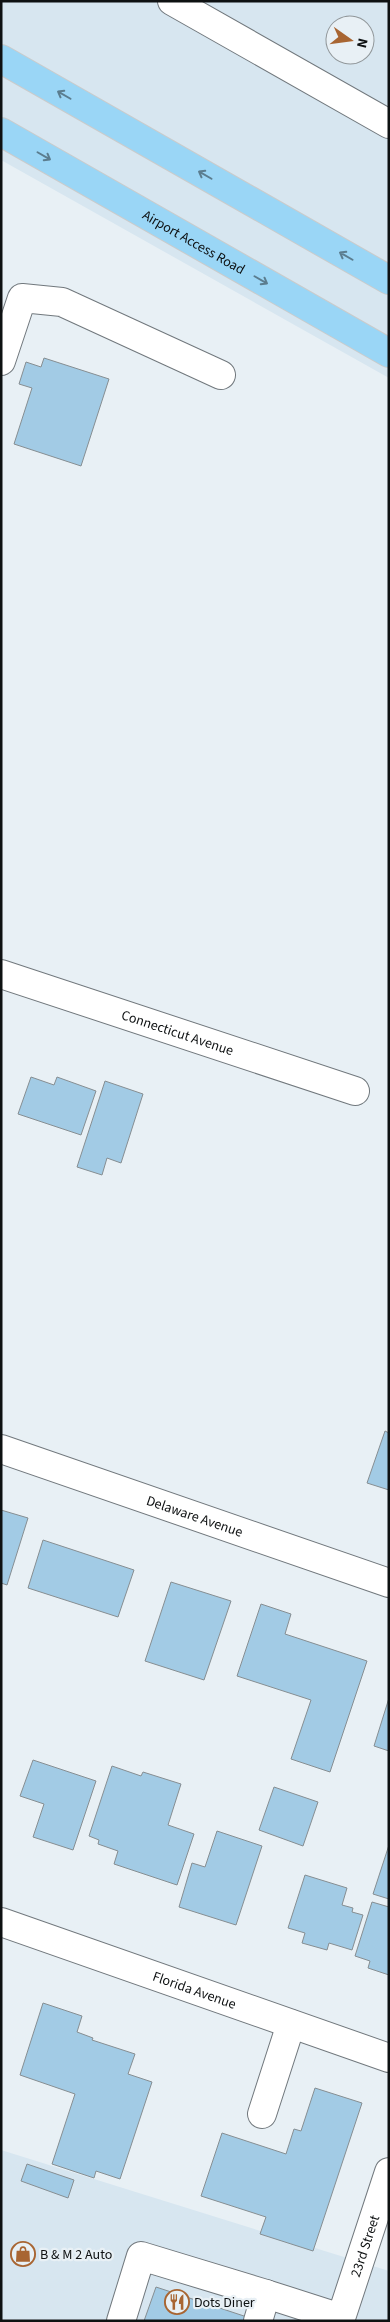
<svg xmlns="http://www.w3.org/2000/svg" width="390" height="2322" font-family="'Source Sans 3',sans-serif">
<rect width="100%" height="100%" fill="#e8f0f5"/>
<path fill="#d7e6f0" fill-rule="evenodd" d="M1 1H389V378L1 160ZM335 25H365V55H335Z
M1 2150 389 2271V2321H1Z"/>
<path fill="#a2cbe5" stroke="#868e92" d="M44 358 109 379 81 466 14 444 32 388 19 384 26 362 41 367Z
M31 1077 54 1085 57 1077 96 1091 81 1135 18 1114Z
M105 1081 143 1094 121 1163 107 1158 102 1175 77 1167Z
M385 1431 389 1433V1490L367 1483Z
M1 1510 28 1518 7 1585 1 1583Z
M43 1540 134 1570 118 1617 28 1588Z
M171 1582 231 1601 204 1680 145 1661Z
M261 1604 291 1614 285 1634 367 1661 330 1772 291 1759 311 1700 237 1676Z
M389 1698V1751L374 1746Z
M33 1760 96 1781 73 1850 33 1837 44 1804 20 1796Z
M112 1766 141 1776 143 1772 181 1784 168 1825 194 1834 177 1885 114 1864 118 1851 98 1844 99 1840 89 1836Z
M274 1787 318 1802 303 1846 259 1830Z
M217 1831 262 1846 236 1925 179 1907 192 1863 205 1867Z
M389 1845V1899L373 1894Z
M305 1875 347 1888 342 1905 353 1908 352 1912 363 1915 352 1950 329 1943 327 1950 302 1943 305 1933 288 1928Z
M372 1902 389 1907V1975L368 1968 370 1961 355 1956Z
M43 2003 82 2016 77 2032 93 2038 92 2040 135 2054 128 2074 152 2082 120 2179 96 2171 94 2178 52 2164 75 2094 20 2075Z
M315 2088 362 2103 313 2251 260 2234 266 2217 201 2196 222 2133 286 2154 294 2129 301 2131Z
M27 2164 74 2180 68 2198 21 2181Z
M156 2287 250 2318 249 2321H144Z"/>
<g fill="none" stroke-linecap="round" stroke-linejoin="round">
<defs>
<g id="minor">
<path d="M172 1 389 124"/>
<path d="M1 361 22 298 62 302 221 375"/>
<path id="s1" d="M1 974 355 1091"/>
<path id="s2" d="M1 1449 389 1583"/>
<path id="s3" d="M1 1922 389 2058"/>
<path d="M262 2114 291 2024"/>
<path d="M266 2294 341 2318"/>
<path d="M121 2321 141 2256 266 2294 258 2321"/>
<path id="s4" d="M340 2321 389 2172"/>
</g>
<g id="major">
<path d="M1 59 389 280"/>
<path id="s5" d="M1 132 389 353"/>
</g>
</defs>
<use href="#minor" stroke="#71787d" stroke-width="30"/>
<use href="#major" stroke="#cacbcb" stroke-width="30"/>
<use href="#minor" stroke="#fff" stroke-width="28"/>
<use href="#major" stroke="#9ad6f6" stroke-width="28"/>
</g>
<defs><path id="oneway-shaft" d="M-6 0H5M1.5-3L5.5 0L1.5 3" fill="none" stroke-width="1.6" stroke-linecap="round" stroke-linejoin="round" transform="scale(1.25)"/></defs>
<g stroke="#5b7d8f">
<use href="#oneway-shaft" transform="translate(64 95) rotate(-150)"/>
<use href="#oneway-shaft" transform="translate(44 156) rotate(30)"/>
<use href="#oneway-shaft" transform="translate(205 175) rotate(-150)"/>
<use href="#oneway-shaft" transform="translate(346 256) rotate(-150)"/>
<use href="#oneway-shaft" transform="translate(261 280) rotate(30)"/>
</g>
<defs>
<symbol id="shop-ring" viewBox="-11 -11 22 22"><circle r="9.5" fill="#e8f0f5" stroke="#a86532" stroke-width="1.5"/><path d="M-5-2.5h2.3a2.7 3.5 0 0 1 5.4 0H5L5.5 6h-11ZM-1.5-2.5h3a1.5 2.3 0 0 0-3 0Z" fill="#a86532"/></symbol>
<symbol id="restaurant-ring" viewBox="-11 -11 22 22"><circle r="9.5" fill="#e8f0f5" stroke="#a86532" stroke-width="1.5"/><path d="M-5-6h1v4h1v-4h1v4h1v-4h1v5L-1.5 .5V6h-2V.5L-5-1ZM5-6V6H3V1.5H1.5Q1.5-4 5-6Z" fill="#a86532"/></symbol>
</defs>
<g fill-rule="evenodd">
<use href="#shop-ring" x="9" y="2240" width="28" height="28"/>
<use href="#restaurant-ring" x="163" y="2288" width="28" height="28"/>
</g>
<g text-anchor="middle" stroke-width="4.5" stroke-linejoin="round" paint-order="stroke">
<g font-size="14" fill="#0e1112" stroke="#e8f0f5">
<text dy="5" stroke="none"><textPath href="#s5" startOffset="222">Airport Access Road</textPath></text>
<text dy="5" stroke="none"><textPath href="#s1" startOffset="186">Connecticut Avenue</textPath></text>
<text dy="5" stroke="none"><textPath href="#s2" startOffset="205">Delaware Avenue</textPath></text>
<text dy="5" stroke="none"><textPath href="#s3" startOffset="205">Florida Avenue</textPath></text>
<text dy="5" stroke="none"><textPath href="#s4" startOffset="79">23rd Street</textPath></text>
</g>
<g font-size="14" fill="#0e1112" stroke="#e8f0f5" text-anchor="start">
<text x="40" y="2259">B &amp; M 2 Auto</text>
<text x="194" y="2307">Dots Diner</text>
</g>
</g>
<rect width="390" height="2322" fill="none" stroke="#0e1112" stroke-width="5"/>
<g transform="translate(350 40) rotate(104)"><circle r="24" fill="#e8f0f5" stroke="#91979a"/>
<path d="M0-4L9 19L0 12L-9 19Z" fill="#a86532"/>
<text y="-8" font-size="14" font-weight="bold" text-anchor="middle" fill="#0e1112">N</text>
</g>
</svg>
